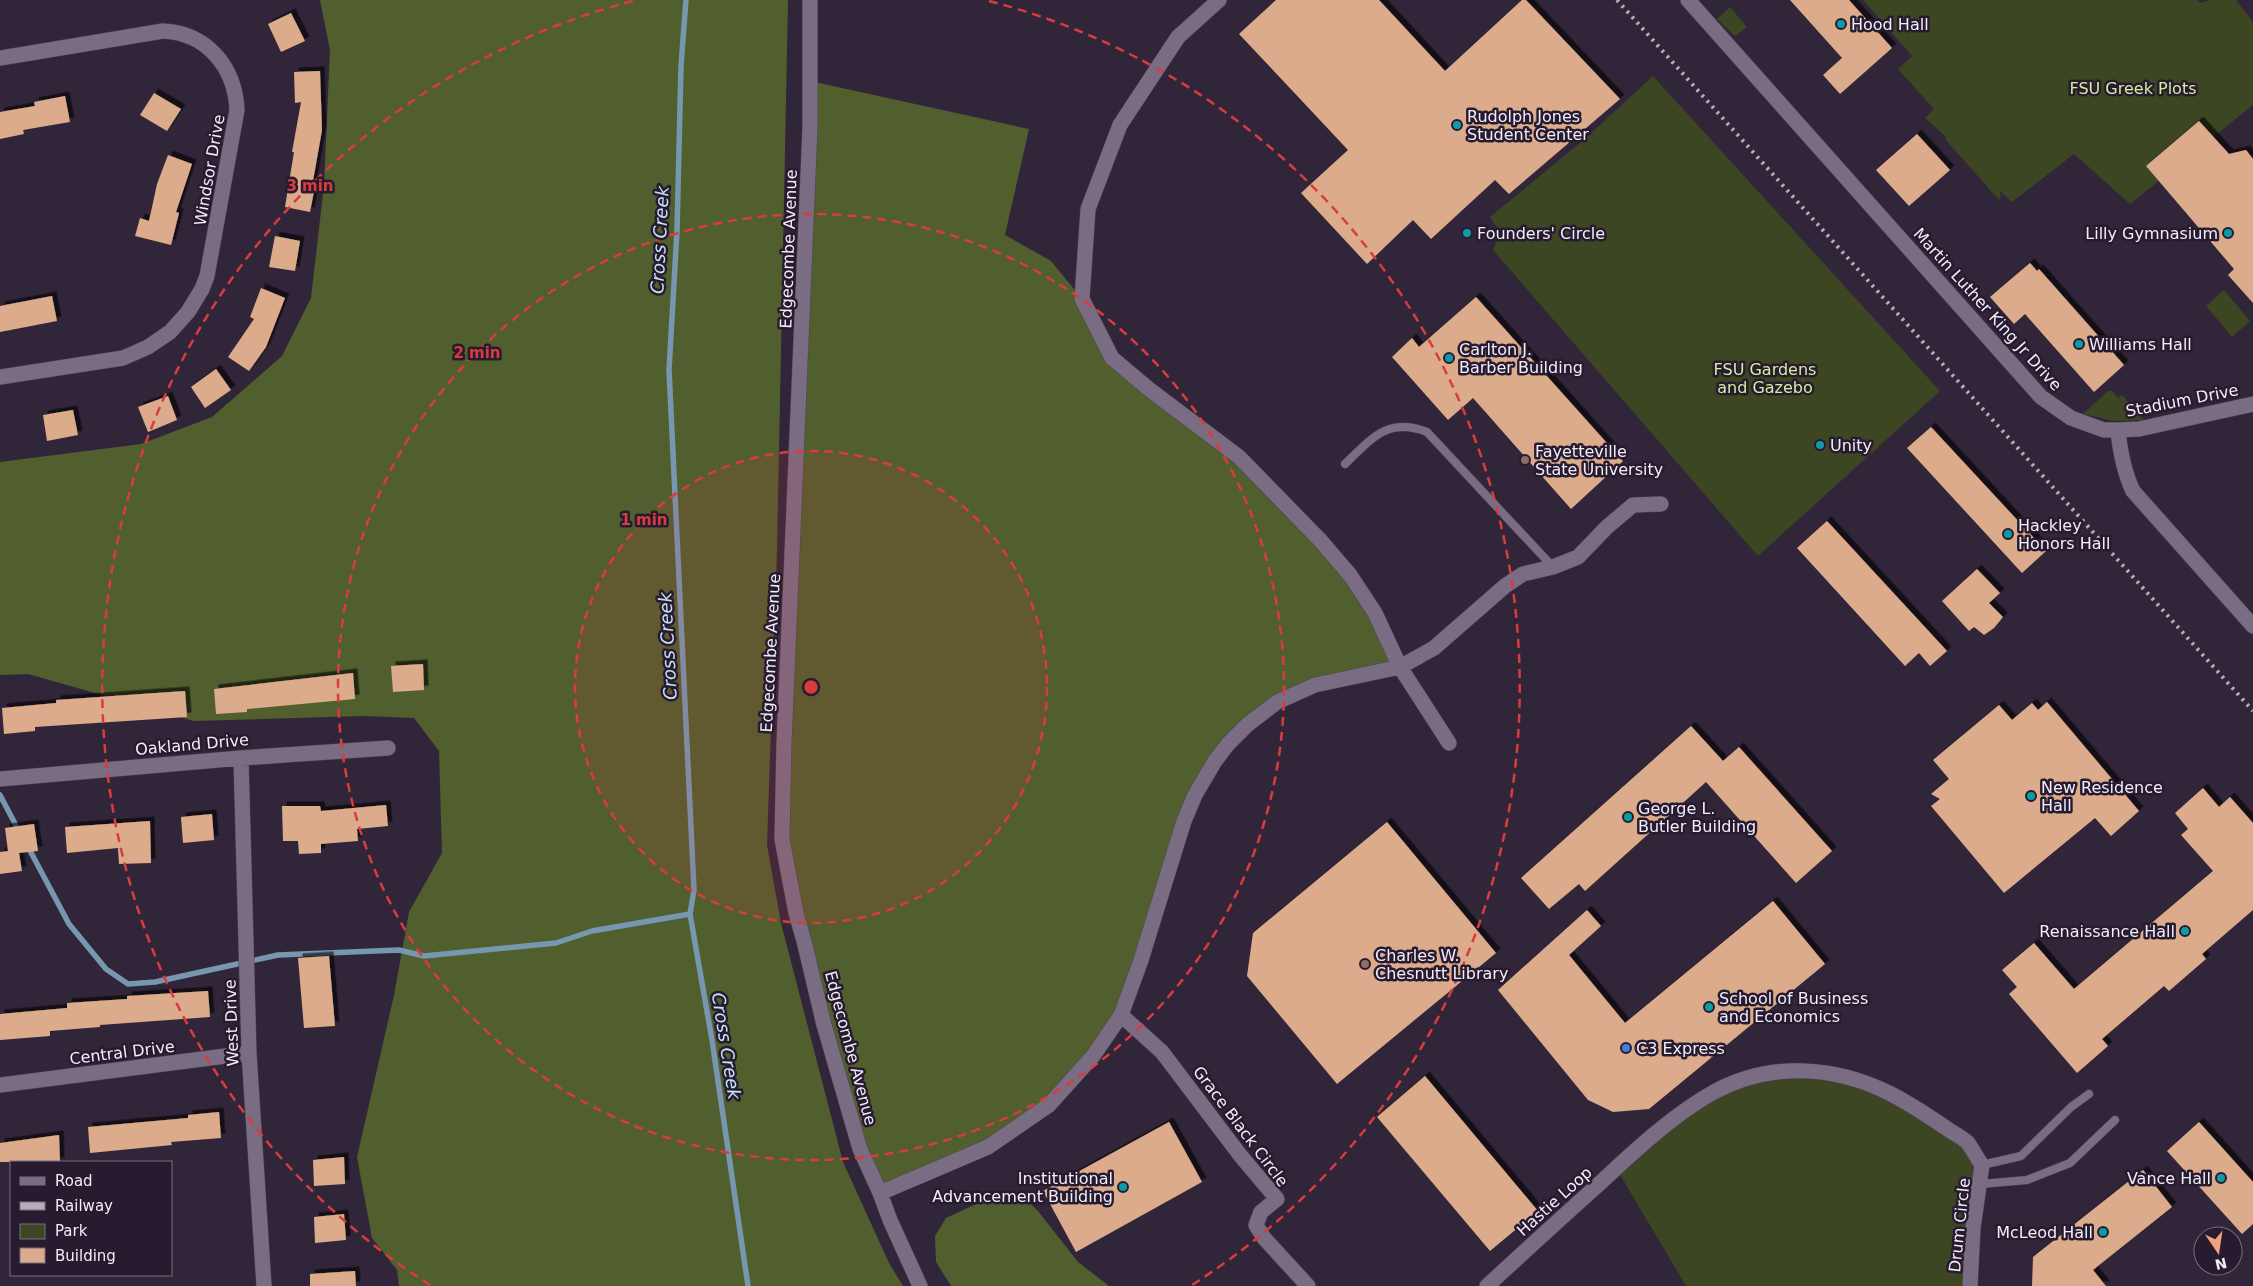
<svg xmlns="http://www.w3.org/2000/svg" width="2253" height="1286" font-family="'DejaVu Sans',sans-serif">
<defs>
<filter id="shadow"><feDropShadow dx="4.5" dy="-4.5" stdDeviation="0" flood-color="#0009"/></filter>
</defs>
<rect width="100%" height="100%" fill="#312639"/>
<path fill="#3d4622" d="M1863 0H2197L2201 3 2209 0H2236L2253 22V105L2130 204 2074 154 2012 202 2000 191 2001 197 1999 200 1945 139 1946 137 1925 118 1934 109 1898 69 1912 56Z
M1730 7 1747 27 1735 36 1717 19Z
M1653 76 1940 391 1758 556 1493 250 1500 232 1490 217 1586 138Z
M2224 290 2250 321 2232 337 2206 306Z
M2108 391H2112L2118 398 2122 395 2144 420 2114 421 2083 414Z
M1817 1071 1918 1108 1982 1165 1971 1286H1686L1616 1168 1738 1081Z"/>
<path fill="#515e2e" d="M320 0H788L777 550 767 845 781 923 843 1162 889 1263 903 1286H399L397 1270 372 1238 357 1157 394 995 409 912 442 853 439 751 414 718 364 716 194 721 28 674 0 675V462L141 444 212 417 282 356 311 298 324 185 330 50Z
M810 81 1029 129 1005 235 1051 261 1082 299 1112 358 1246 463 1375 613 1400 667 1315 685 1253 720 1189 809 1116 1025 1065 1088 996 1141 880 1193 846 1098 782 839Z
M1002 1192 1021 1195 1038 1211 1078 1262 1109 1286H951L936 1262 935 1236 946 1218Z"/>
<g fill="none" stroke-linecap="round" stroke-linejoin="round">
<path stroke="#7797b1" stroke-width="5.5" d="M686 0 681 66 677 231 669 370 694 890 690 914 712 1040 748 1286
M0 795 20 833
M27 845 69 924 106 969 128 984 155 982 278 955 399 950 424 956 556 943 592 931 690 914"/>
</g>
<path fill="#dcab8c" filter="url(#shadow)" d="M1276 0H1379L1445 71 1522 0H1526L1620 99 1509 194 1495 180 1431 239 1413 220 1367 264 1301 193 1348 150 1239 34Z
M1790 0H1849L1892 48 1840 94 1823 75 1842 58Z
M291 13 305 41 281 52 268 24Z
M320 71 322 130 313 181H316L310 212 285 207 294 152H292L301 102 295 103 294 72Z
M154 93 181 109 167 131 140 115Z
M65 96 70 122 23 130 24 134 0 139V112L35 106 34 102Z
M2199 121 2229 154 2246 150 2253 159V303L2228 275 2234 269 2146 166Z
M1917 134 1950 170 1909 206 1876 170Z
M168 155 192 164 176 212 179 213 171 245 135 236 140 218 149 221 157 184Z
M275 236 300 241 295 271 269 267Z
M2030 263 2037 271 2039 269 2124 365 2094 392 2025 314 2014 324 1990 297Z
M261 288 285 298 266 347 249 371 228 357 254 319 250 317Z
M52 296 57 321 0 332V306Z
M1476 297 1623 461 1571 509 1473 398 1448 420 1392 357 1412 338 1419 347Z
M216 369 231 390 205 408 191 387Z
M168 396 177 420 148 432 138 407Z
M73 410 78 435 47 441 43 415Z
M1931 427 2046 551 2022 573 1907 448Z
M1827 521 1947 651 1930 666 1919 653 1905 666 1797 548Z
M1977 569 2000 593 1989 603 2003 617 1994 628 1984 635 1974 627 1969 631 1942 601Z
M423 664 424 690 393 692 391 666Z
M353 673 355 699 247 709V712L216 714 214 689Z
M185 691 187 717 35 727V731L4 734 2 708 56 703V700Z
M2047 702 2139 811 2111 836 2095 818 2004 893 1931 806 1940 799 1931 794 1949 779 1933 760 1999 705 2012 720 2032 703 2038 710Z
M1691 726 1723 761 1739 747 1832 851 1796 883 1706 782 1585 891 1579 884 1549 909 1521 878Z
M2203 788 2219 807 2230 797 2253 823V910L2202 954 2206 959 2169 991 2164 986 2102 1039 2108 1046 2077 1073 2009 994 2017 987 2002 970 2034 943 2074 989 2213 871 2181 835 2188 829 2175 813Z
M386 805 388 826 357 829 358 841 321 844V853L299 854 298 841H283L282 806H320L321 811Z
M212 814 214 840 183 843 181 817Z
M150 821 151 863 119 864 118 848 67 853 65 827Z
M1387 822 1496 953 1337 1084 1247 976 1253 933Z
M34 824 38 851 19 853 22 871 0 874V852L8 851 5 828Z
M1773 901 1825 964 1649 1109 1613 1112 1588 1100 1498 990 1587 910 1601 926 1569 955 1625 1023Z
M329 956 335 1026 304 1028 298 958Z
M208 991 210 1017 100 1025V1027L50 1031V1036L0 1040V1014L67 1008V1003L127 999V996Z
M1425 1076 1538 1211 1490 1251 1377 1117Z
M219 1112 221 1138 171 1142 172 1145 90 1153 88 1127 188 1118V1115Z
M1169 1122 1202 1182 1076 1252 1043 1191Z
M2199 1122 2253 1182V1224L2242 1234 2167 1151Z
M59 1135 60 1162H0V1143Z
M344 1157 345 1184 314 1186 313 1160Z
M2143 1170 2172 1207 2093 1270 2106 1286H2032L2033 1257Z
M344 1214 346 1240 315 1243 314 1217Z
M355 1271 356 1286H310V1274Z"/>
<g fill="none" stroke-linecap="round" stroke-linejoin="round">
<defs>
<path id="lane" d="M1345 464C1372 438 1388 417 1427 432L1553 567
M1982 1165 2021 1156 2071 1107 2089 1094
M1981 1184 2027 1180 2070 1163 2115 1120"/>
<path id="street" d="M810 0V127L784 744 782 839 796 913 804 941 824 1025 860 1149 880 1193 890 1220 920 1286
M1219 0 1178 37 1120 125 1088 209 1082 299 1112 358 1150 390 1239 457 1320 540 1350 575 1375 613 1400 667 1449 743
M1688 0 2041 397 2071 418 2104 430H2118L2139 429 2253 404
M0 58 163 31C207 33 235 67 237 110L207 276 202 289 188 312 170 332 148 347 123 358 0 377
M2118 430C2120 451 2124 472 2133 491L2253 626
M241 758 249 1053 264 1286
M0 779 241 758 388 748
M1121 1015 1162 1052 1240 1155 1277 1199 1261 1212 1256 1225 1264 1238 1308 1286
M0 1085 249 1053
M880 1193 988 1147 1049 1105 1093 1056 1121 1015 1141 960 1184 821 1195 795 1215 761 1228 744 1247 725 1277 702 1315 685 1400 667 1434 648 1505 586 1523 574 1553 567 1578 557 1607 527 1633 505 1661 504
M1487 1286C1524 1252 1561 1218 1599 1184 1632 1153 1674 1114 1714 1092 1771 1061 1836 1066 1891 1094 1912 1105 1930 1117 1949 1130 1955 1134 1963 1138 1968 1143 1973 1150 1977 1158 1982 1165L1973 1228 1970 1286"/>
</defs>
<use href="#lane" stroke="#4d4354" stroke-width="9"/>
<use href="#street" stroke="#4d4354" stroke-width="16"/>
<use href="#lane" stroke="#796c83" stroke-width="8"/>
<use href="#street" stroke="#796c83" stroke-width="15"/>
<path stroke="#b5adbc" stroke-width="4" stroke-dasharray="2.5 5" stroke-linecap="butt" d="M1617 0 2253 711"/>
</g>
<circle cx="811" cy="687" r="236" fill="#d93c3d" fill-opacity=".12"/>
<g fill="none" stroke="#d93c3d" stroke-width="2.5" stroke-dasharray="9 6">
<circle cx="811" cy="687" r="236"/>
<circle cx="811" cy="687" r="473"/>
<path d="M430 1285A709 709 0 0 1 633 1M989 1A709 709 0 0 1 1192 1285"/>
</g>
<g fill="#0f9aa8" stroke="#271c2f" stroke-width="2">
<circle cx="1841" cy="24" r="5"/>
<circle cx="1457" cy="125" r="5"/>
<circle cx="1467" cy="233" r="5"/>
<circle cx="2228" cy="233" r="5"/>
<circle cx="2079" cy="344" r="5"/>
<circle cx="1449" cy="358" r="5"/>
<circle cx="1820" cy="445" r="5"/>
<circle cx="2008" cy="534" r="5"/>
<circle cx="2031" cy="796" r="5"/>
<circle cx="1628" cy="817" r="5"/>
<circle cx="2185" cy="931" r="5"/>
<circle cx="1709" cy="1007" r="5"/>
<circle cx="2221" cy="1178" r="5"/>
<circle cx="1123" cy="1187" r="5"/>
<circle cx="2103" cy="1232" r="5"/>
</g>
<g fill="#8d6e63" stroke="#271c2f" stroke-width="2">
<circle cx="1525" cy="460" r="5"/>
<circle cx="1365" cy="964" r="5"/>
</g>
<circle fill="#3f7fe0" stroke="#271c2f" stroke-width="2" cx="1626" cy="1048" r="5"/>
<g text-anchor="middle" stroke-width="5" stroke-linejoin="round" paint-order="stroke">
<g font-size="16" fill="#f3ecf9" stroke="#271c2f" text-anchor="start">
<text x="1851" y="30">Hood Hall</text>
<text x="1467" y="122">Rudolph Jones<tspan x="1467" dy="18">Student Center</tspan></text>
<text x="1477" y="239">Founders' Circle</text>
<text x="2218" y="239" text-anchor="end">Lilly Gymnasium</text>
<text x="2089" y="350">Williams Hall</text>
<text x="1459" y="355">Carlton J.<tspan x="1459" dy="18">Barber Building</tspan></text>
<text x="1830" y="451">Unity</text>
<text x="1535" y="457">Fayetteville<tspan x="1535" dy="18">State University</tspan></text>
<text x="2018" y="531">Hackley<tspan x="2018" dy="18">Honors Hall</tspan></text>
<text x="2041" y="793">New Residence<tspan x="2041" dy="18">Hall</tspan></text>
<text x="1638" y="814">George L.<tspan x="1638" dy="18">Butler Building</tspan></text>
<text x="2175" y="937" text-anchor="end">Renaissance Hall</text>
<text x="1375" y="961">Charles W.<tspan x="1375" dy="18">Chesnutt Library</tspan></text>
<text x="1719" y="1004">School of Business<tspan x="1719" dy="18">and Economics</tspan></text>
<text x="1636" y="1054">C3 Express</text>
<text x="1113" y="1184" text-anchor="end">Institutional<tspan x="1113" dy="18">Advancement Building</tspan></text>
<text x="2211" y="1184" text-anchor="end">Vance Hall</text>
<text x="2093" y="1238" text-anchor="end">McLeod Hall</text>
</g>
<g font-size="16" fill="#d6ec9f" stroke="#271c2f">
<text x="2133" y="94">FSU Greek Plots</text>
<text x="1765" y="375">FSU Gardens<tspan x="1765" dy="18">and Gazebo</tspan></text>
</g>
<g font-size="16" fill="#f3ecf9" stroke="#271c2f">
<text transform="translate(209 170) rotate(-80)" y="6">Windsor Drive</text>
<text transform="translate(788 249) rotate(-88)" y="6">Edgecombe Avenue</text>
<text transform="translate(1988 309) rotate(48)" y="6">Martin Luther King Jr Drive</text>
<text transform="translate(2182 400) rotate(-11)" y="6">Stadium Drive</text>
<text transform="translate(770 653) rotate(-87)" y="6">Edgecombe Avenue</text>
<text transform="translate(192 744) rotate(-5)" y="6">Oakland Drive</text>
<text transform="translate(231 1023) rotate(-92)" y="6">West Drive</text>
<text transform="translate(851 1048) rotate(75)" y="6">Edgecombe Avenue</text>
<text transform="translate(122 1052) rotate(-7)" y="6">Central Drive</text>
<text transform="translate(1241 1126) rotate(53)" y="6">Grace Black Circle</text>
<text transform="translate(1554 1201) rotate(-42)" y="6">Hastie Loop</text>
<text transform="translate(1959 1225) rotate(-84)" y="6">Drum Circle</text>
</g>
<g font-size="18" font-style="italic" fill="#c5e2f6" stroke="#271c2f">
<text transform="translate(660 240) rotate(-87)" y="6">Cross Creek</text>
<text transform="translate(668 646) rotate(-93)" y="6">Cross Creek</text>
<text transform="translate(726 1046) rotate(81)" y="6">Cross Creek</text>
</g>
</g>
<circle cx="811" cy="687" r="8" fill="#d93c3d" stroke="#271c2f" stroke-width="2.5"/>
<g font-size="15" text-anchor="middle" font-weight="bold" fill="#d93c3d" stroke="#271c2f" stroke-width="5" stroke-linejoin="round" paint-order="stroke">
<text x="310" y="191">3 min</text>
<text x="477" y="358">2 min</text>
<text x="644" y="525">1 min</text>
</g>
<rect x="10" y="1161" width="162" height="115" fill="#271c2f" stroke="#796f80"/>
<rect x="20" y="1177" width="25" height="8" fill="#796c83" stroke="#796f80"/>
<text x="55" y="1186" font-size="15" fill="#f3ecf9">Road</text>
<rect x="20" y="1202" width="25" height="8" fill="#b5adbc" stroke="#796f80"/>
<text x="55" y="1211" font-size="15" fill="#f3ecf9">Railway</text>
<rect x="20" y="1224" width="25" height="15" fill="#3d4622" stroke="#796f80"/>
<text x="55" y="1236" font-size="15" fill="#f3ecf9">Park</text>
<rect x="20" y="1248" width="25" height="15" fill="#dcab8c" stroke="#796f80"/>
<text x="55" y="1261" font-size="15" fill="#f3ecf9">Building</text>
<g transform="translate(2218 1251) rotate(167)"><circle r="24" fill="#271c2f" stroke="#796f80"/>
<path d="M0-4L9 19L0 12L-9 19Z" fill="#f1a17c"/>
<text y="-8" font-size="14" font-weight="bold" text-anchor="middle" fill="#f3ecf9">N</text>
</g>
</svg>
